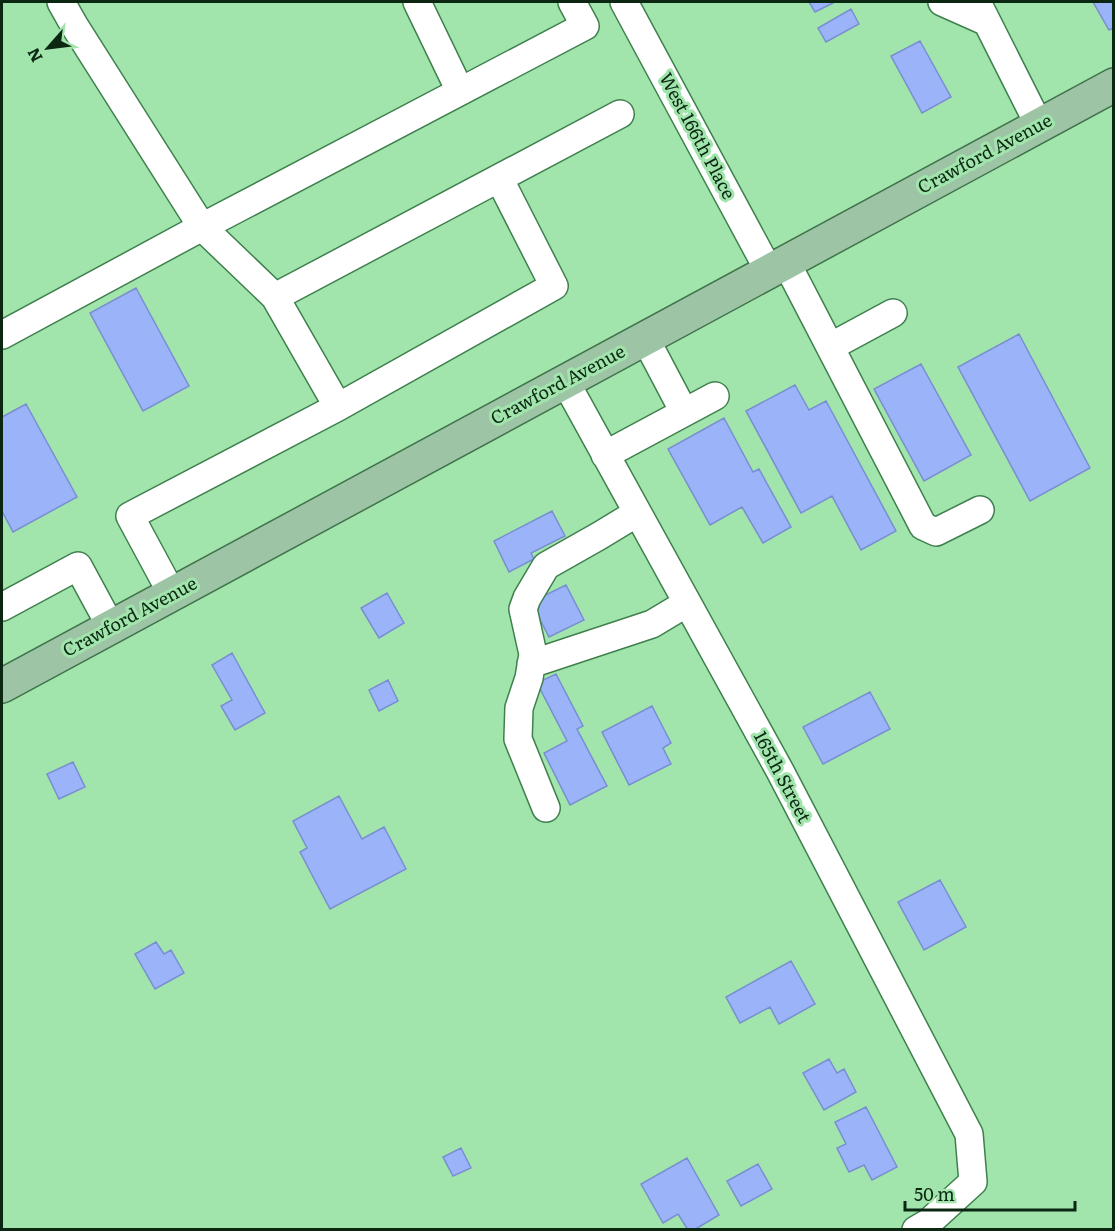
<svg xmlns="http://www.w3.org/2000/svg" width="1115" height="1231" font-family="Literata,serif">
<rect width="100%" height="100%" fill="#a1e5ad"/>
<path fill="#9bb3f8" stroke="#788ed0" stroke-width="1.5" d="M809 2H835L815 12Z
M1093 2H1114V28L1109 30Z
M851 9 859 24 826 42 818 28Z
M920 41 951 97 922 113 891 56Z
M136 288 189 386 143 411 90 313Z
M1019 334 1090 468 1030 501 958 367Z
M921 364 971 455 924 481 874 389Z
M795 385 809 410 826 401 896 531 861 550 832 496 801 513 746 411Z
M26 404 77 497 13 532 2 511V417Z
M724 418 753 472 759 469 791 527 763 543 742 507 710 525 668 449Z
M552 511 565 536 531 553 534 559 509 572 494 541Z
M566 585 584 620 549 637 531 602Z
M387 593 404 623 379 638 361 608Z
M232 653 265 713 235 730 221 706 232 700 212 665Z
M556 674 583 726 577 729 607 786 570 805 544 753 567 741 537 683Z
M388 680 398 701 379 711 369 690Z
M870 692 890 729 823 764 803 727Z
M652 706 671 743 663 748 671 764 629 785 602 732Z
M73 762 85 787 59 799 47 774Z
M339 796 362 839 384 827 406 869 330 909 300 852 307 848 293 821Z
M940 880 966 927 924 950 898 902Z
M156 942 164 954 171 950 184 973 155 989 135 954Z
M791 961 815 1004 779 1024 770 1007 740 1023 726 997Z
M829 1059 837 1073 844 1069 856 1092 824 1110 803 1073Z
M866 1107 897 1167 872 1180 864 1165 849 1172 837 1148 846 1144 835 1122Z
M461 1148 471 1168 453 1176 443 1157Z
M687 1158 719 1215 694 1230H688L678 1214 663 1223 641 1184Z
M758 1164 772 1189 741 1206 727 1181Z"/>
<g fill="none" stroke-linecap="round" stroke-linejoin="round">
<defs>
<path id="minor" d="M417 2 460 91
M624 2 769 271
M942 2 987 22
M977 2 1039 125
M786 262 923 526 936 532 980 510
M275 297 202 227 585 26 572 2
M2 335 202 227 74 25 61 2
M645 338 684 412
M830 347 893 313
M565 381 780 771 969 1134 973 1182 928 1223 916 1230
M338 407 275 297 620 114
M605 455 715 396
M172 594 130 516 338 407 554 286 499 178
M2 607 78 566 111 627
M531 664 652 624 687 603
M546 808 518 739 519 708 529 678 533 654 523 609 527 598 546 566 599 536 637 513"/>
<path id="major" d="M2 686 1114 85"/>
</defs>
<use href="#minor" stroke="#3f804e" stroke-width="30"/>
<use href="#major" stroke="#40734b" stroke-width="36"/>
<use href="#minor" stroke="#fff" stroke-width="27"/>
<use href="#major" stroke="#9dc4a5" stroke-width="33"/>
</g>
<g text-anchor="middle" stroke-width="6" stroke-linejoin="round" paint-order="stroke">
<g font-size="18" fill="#0b2712" stroke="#a1e5ad">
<text transform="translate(697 136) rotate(62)" y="6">West 166th Place</text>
<text transform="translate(985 154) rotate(-28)" y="6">Crawford Avenue</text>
<text transform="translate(558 385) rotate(-28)" y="6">Crawford Avenue</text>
<text transform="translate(130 617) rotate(-28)" y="6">Crawford Avenue</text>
<text transform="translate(782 777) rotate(62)" y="6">165th Street</text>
</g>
</g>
<rect width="1115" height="1231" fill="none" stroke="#0b2712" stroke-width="6"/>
<g transform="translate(48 48) rotate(242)" stroke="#a1e5ad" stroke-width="4.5" paint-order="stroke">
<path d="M0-4.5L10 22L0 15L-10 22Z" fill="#0b2712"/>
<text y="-9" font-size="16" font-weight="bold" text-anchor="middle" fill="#0b2712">N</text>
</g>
<path d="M905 1201v9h170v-9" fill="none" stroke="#0b2712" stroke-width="3"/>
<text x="914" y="1201" font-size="18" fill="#0b2712" stroke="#a1e5ad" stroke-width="4.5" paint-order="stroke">50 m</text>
</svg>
